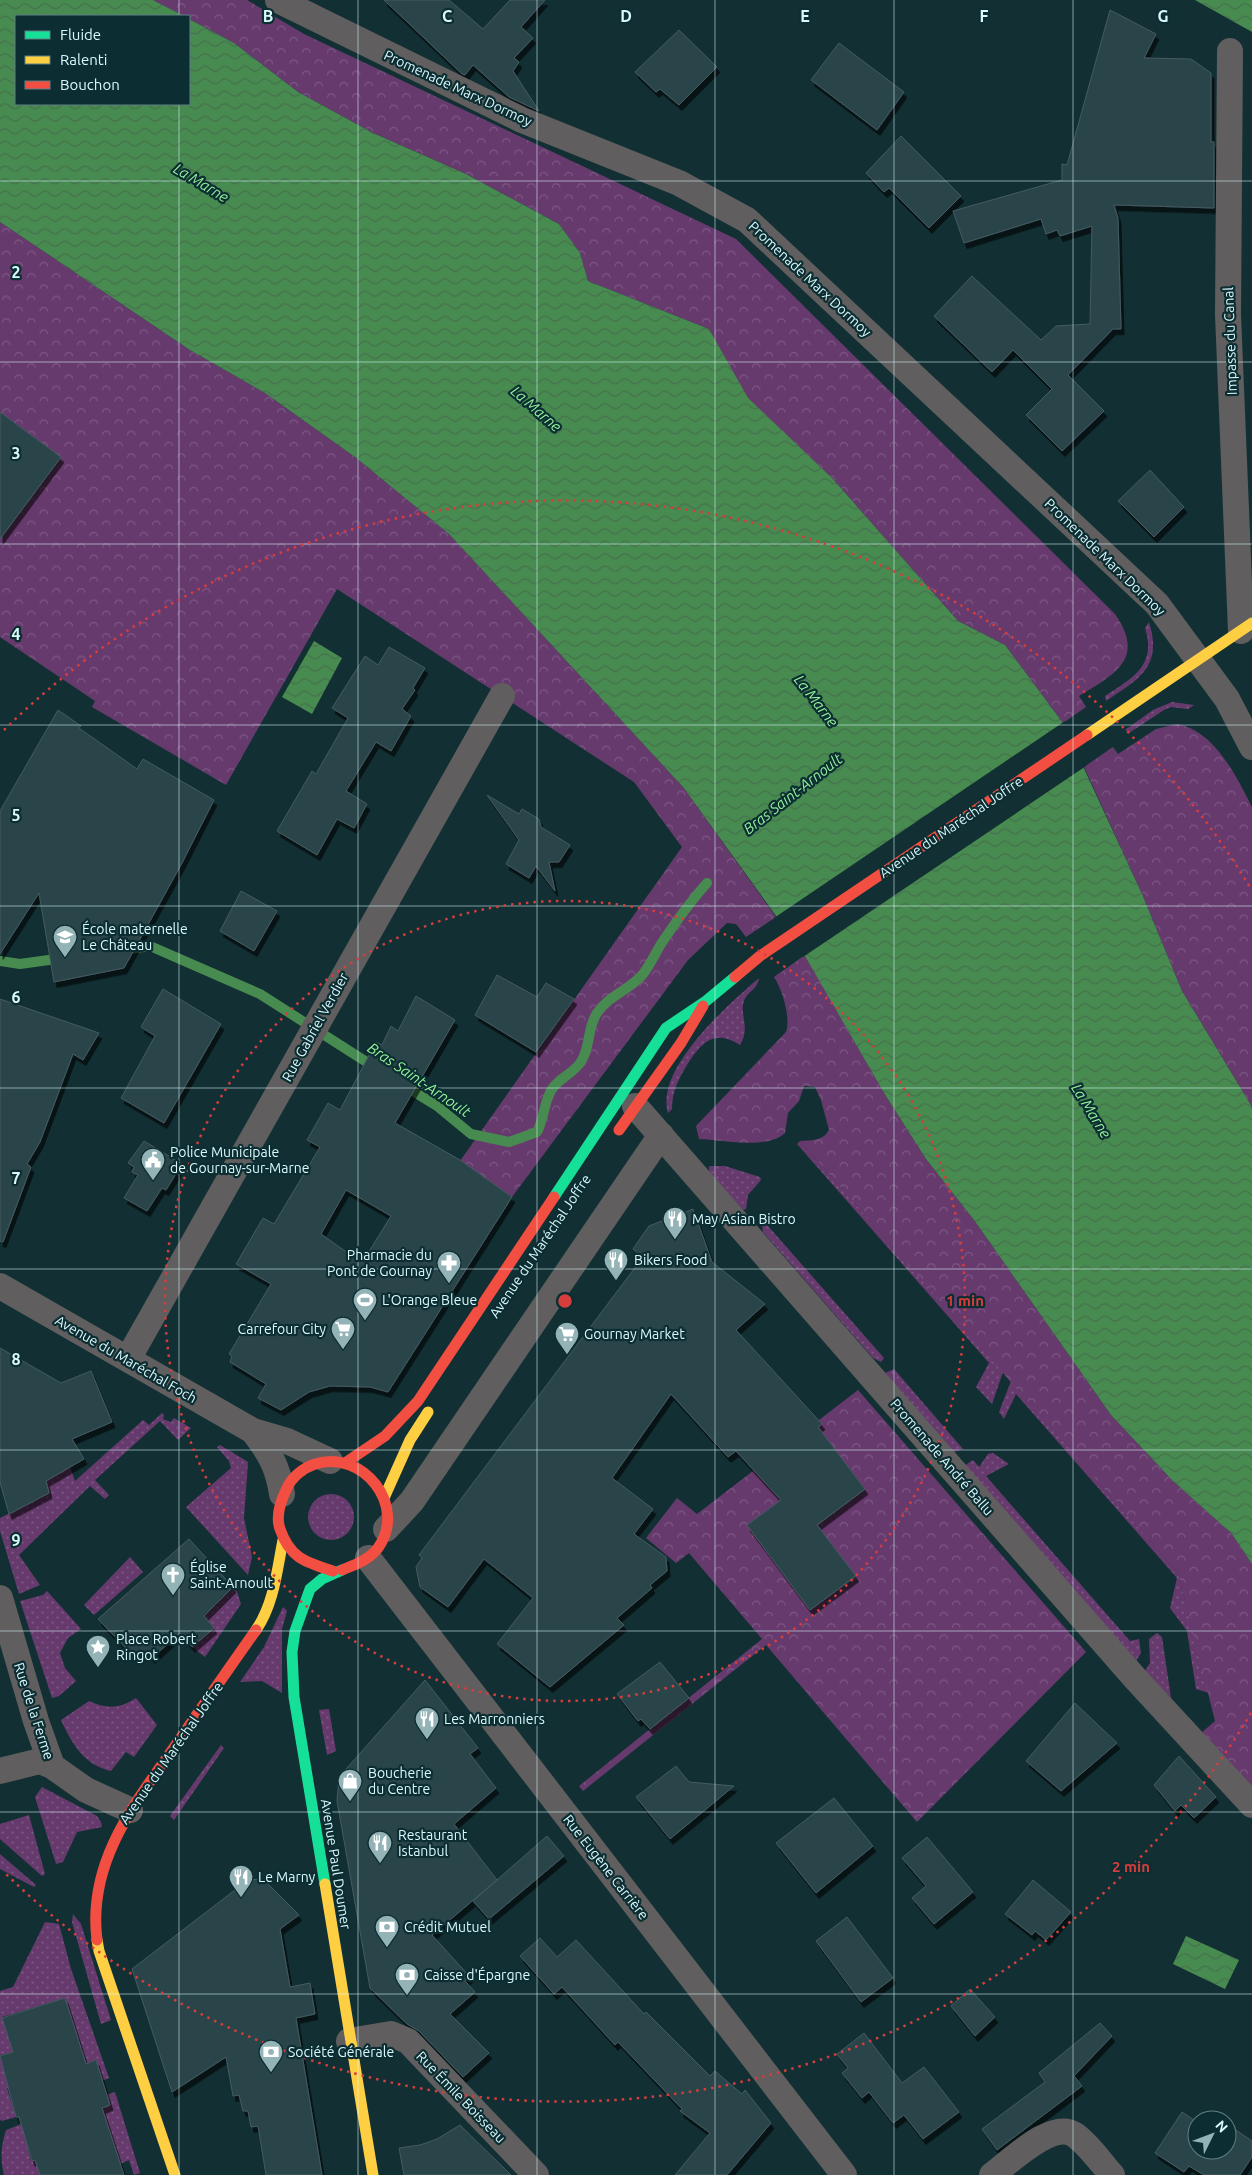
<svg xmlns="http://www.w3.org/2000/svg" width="1252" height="2175" font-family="Ubuntu,sans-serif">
<defs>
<pattern id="grass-dots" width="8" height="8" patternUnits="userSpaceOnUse" patternTransform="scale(1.25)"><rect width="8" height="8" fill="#673a6e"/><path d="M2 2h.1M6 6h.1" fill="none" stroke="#7c5784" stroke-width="1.8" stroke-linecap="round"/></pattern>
<pattern id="park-crowns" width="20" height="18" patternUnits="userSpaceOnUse" patternTransform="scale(1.25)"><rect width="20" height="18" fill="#673a6e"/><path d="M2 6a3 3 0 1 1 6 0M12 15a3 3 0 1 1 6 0" fill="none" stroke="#7c5784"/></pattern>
<pattern id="water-waves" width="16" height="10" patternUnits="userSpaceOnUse" patternTransform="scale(1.25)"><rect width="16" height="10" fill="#488b50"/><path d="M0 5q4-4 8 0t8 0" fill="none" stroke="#45714e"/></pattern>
<filter id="shadow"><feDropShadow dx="3" dy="5.5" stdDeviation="0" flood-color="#0009"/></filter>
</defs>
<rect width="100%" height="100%" fill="#123033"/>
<path fill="url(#grass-dots)" d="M1149 622C1163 667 1139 679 1106 701L1105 696C1132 678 1157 666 1145 628Z
M1172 702 1194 705 1188 709 1171 707 1164 710 1129 733 1125 730 1153 710Z
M759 978C757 991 748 990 744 1001 739 1015 751 1027 740 1045 714 1028 701 1043 687 1065 678 1080 672 1092 672 1109L668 1113C655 1068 729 1004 759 978Z
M800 1141 1003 1372 992 1404 976 1387 989 1363 797 1144Z
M709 1166H725L760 1177 761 1180 748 1195 746 1209 743 1210 709 1172Z
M765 1213 770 1214 774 1220 768 1226 884 1358 881 1362 873 1358 763 1232 761 1219Z
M894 1369 963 1449 954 1452 885 1373Z
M1011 1381 1178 1573 1209 1693 1196 1689 1187 1631 1170 1608 1177 1578 1016 1394 1004 1419 999 1412Z
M48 1405 75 1481 143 1420 149 1425 162 1413 164 1415 163 1419 171 1422 174 1418 191 1428 178 1440 160 1421 95 1480 109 1495 105 1499 90 1486 19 1555 40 1585 19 1594 0 1531V1518L49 1493 42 1467Z
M220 1445 248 1462 244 1518 252 1557 248 1575 186 1507 231 1468 229 1461 217 1447Z
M993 1453 1009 1464 986 1476 1130 1641 1139 1639 1141 1653 1136 1661 964 1466 973 1460 979 1467 988 1454Z
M308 1517a23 23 0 1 1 46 0a23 23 0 1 1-46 0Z
M130 1557 143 1572 94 1615 84 1605Z
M230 1584 237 1592 241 1604 205 1657 192 1647 214 1628 204 1616 217 1604 215 1603Z
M47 1591 81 1629 68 1638 60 1653 65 1668 76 1681 59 1696 52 1698 20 1601 43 1595Z
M283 1607 287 1611 282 1629V1693L262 1681 240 1682 264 1647Z
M1157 1633 1162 1637 1171 1698 1145 1671 1150 1663 1149 1639Z
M136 1698 157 1725 134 1757 126 1752 111 1771C84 1765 72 1744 61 1720L89 1701C106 1709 120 1709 136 1698Z
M329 1709 336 1751 327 1755 319 1710Z
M221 1745 224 1748 174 1820 170 1816Z
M42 1787 97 1816 101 1822 102 1827 77 1832 63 1862 56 1864 35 1797Z
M29 1815 45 1874 42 1876 0 1839V1824Z
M0 1854 36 1885 34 1887 0 1869Z
M73 1914 81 1924 111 2020 101 2024 72 1922Z
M45 1922 59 1924 71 1969 109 2078 101 2081 96 2060 86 2064 65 1998 2 2017 13 2052 0 2055V1991L13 1987Z
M0 2056 4 2070 18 2084 7 2088 16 2117 2 2121 0 2120Z
M115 2092 140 2173 134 2175 129 2160 120 2164 100 2109 106 2095Z
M27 2122 38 2141 27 2145 31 2161 35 2160 51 2175H4C0 2158 1 2146 6 2130Z"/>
<path fill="url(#park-crowns)" d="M153 0H247L304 34 736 239 1115 614C1146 659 1115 674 1079 696L1086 707 1063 723 1005 645 958 621 832 478 747 398 709 329 588 281 580 253 559 224 466 174 373 133 298 92 234 43 189 19V16H184Z
M0 222 190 350 265 393 355 457 449 534 683 787 776 917 746 937 736 924 727 923 688 960 512 1197 460 1161 682 847 634 782 337 589 226 785 92 707 95 701 0 637Z
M1177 724C1215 731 1236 776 1252 807V1107L1182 991 1142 894 1084 767 1113 747 1118 754 1156 729Z
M805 955 884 1093 926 1159 974 1220 1111 1415 1172 1480 1232 1534 1252 1564V1791L1200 1734 1215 1721 1178 1573 800 1141C812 1140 823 1141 829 1130L821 1100 815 1087 804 1086 799 1101 788 1113 785 1133C767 1150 723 1140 699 1139L696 1126 786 1032C791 1017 782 989 774 977Z
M858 1390 1086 1652 917 1822 766 1645 583 1791 579 1786 762 1639 689 1553 676 1563 646 1538 677 1498 697 1514Z"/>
<path fill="url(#water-waves)" d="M0 0H153L184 16H16V104H189V19L234 43 298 92 373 133 466 174 559 224 580 253 588 281 709 329 748 398 832 478 958 621 1005 645 1063 723 1142 894 1182 991 1252 1107V1564L1232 1534 1172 1480 1111 1415 974 1220 926 1159 884 1093 805 956 683 787 449 534 355 457 265 393 190 350 0 222Z
M1195 0H1252V32Z
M314 641 342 658 312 714 282 697Z
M1186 1936 1239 1960 1225 1989 1173 1964Z"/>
<path fill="#123033" d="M1065 721 1086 766 803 957 774 918Z"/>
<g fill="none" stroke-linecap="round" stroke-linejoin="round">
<path stroke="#488b50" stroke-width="10" d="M122 950 150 946 260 994 376 1068
M0 961 20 964 63 958
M403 1085 437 1106 471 1134 509 1142 537 1132C544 1119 544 1101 552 1089 560 1077 575 1073 582 1060 591 1044 587 1028 597 1013 609 995 630 990 643 974 650 965 655 954 661 944 675 923 690 902 707 883"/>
</g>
<path fill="#2c444a" stroke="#445b61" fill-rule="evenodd" filter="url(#shadow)" d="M384 0H449L483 29 510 0H545L521 27 533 38 514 58 519 62 513 71 539 111 509 97 473 65 465 75 462 74Z
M1110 10 1156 34 1144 58 1191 59 1211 73V142H1214V208L1114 205 1118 218 1121 329H1113L1068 375 1104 411 1062 451 1026 415 1052 389 1013 350 992 372 934 316 972 276 1041 340 1056 326 1090 324 1092 226 1060 236 1057 230 1046 234 1041 219 964 243 953 211 1062 180V164L1067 165Z
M679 30 717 67 679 105 660 89 656 92 635 72Z
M839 43 904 92 877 130 811 80Z
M901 136 961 196 929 228 889 188 884 192 866 173Z
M0 412 61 457 0 539Z
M1150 470 1184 507 1154 537 1118 501Z
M389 647 425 668 413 688 415 690 402 709 411 716 391 751 376 742 346 791 367 804 354 828 337 819 317 855 277 831 312 771 316 774 348 718 332 708 365 656 378 665Z
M58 710 81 726 79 728 137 769 143 759 214 800 182 863 124 968 54 982 39 893 0 954V811Z
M487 795 519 814 522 809 539 819 541 827 570 845 559 862H549L555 891 536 866 529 878 506 864 519 840Z
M241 891 277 911 254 951 220 931Z
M497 975 537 997 546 983 574 999 536 1052 475 1015Z
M163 989 221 1024 164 1123 121 1098 155 1036 141 1027Z
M416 996 455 1020 395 1123 460 1160 512 1197 388 1392 370 1387 330 1386 309 1392 281 1410 258 1398 266 1384 230 1362 232 1356 229 1354 271 1284 236 1264 263 1218 274 1224 320 1147 307 1140 328 1103 340 1110 376 1042 382 1045 391 1026 398 1031ZM346 1190 391 1216 362 1263 321 1234Z
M0 999 99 1033 83 1060 73 1054 40 1142 27 1164 31 1167 3 1242 0 1241Z
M144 1141 182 1164 166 1190 162 1188 147 1211 124 1198 138 1175 132 1172 134 1167 128 1163Z
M693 1209 712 1262 765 1304 736 1330 822 1424 818 1427 865 1489 817 1525 856 1576 810 1610 747 1525 781 1500 736 1451 728 1457 671 1394 612 1478 653 1509 634 1534 666 1557 667 1571 650 1585 652 1588 617 1618 624 1625 550 1687 497 1644 533 1598 484 1559 448 1607 420 1587 416 1567 422 1558 419 1555 643 1257 633 1249 649 1226Z
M0 1348 61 1383 91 1371 112 1422 72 1439 84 1459 46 1481 49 1493 9 1514 0 1482Z
M189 1539 233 1587 204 1616 214 1628 192 1647 180 1633 152 1658 145 1651 136 1659 98 1619Z
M660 1662 689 1698 650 1729 641 1719 638 1721 617 1694Z
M425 1680 478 1748 470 1754 496 1788 454 1824 497 1880 432 1935 470 1977 465 1981 475 1992 450 2014 489 2053 463 2077 419 2031 407 2024 370 1988 337 1801 339 1777Z
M1075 1703 1117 1743 1061 1791 1026 1761Z
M1179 1756 1216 1797 1194 1818 1181 1805 1175 1811 1154 1785Z
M676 1766 689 1782 734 1786 670 1839 636 1797Z
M834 1798 873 1846 816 1893 776 1843Z
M547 1836 564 1856 489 1919 473 1901Z
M927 1837 973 1892 934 1924 912 1898 926 1886 902 1858Z
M263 1879 299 1915 280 1929 290 1987 310 1983 315 2014 296 2018 322 2175H266L258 2126 251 2127 248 2111H243L239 2095 233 2096 226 2057 172 2092 132 1969 248 1880Z
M1033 1880 1071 1912 1046 1940 1035 1931 1032 1935 1005 1914Z
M847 1917 893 1978 861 2002 816 1941Z
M540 1938 557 1957 576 1940 644 2014 646 2012 710 2076 715 2071 742 2094 745 2090 771 2123 727 2175H675L710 2133 680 2111 682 2109 618 2042 615 2045 562 1987 554 1994 520 1956Z
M970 1989 995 2017 975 2036 951 2006Z
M65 1998 86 2064 96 2060 110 2105 102 2108 124 2175H40L35 2160 32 2161 19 2117H16L0 2056 13 2052 2 2018Z
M1100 2023 1112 2036 1074 2076 1082 2086 997 2150 982 2129 1045 2082 1039 2073Z
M864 2033 902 2083 924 2067 959 2112 923 2139 904 2115 893 2123 869 2092 862 2098 842 2073 848 2068 837 2054Z
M1182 2112 1197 2122V2150H1227V2124L1252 2141V2157L1240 2175H1204L1189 2166 1184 2172 1155 2153Z
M1209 2112 1221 2120H1204Z
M460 2125 511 2175H404L399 2148 420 2145 437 2139Z"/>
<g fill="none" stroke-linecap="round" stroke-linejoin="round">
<path stroke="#605e5e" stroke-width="26" d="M278 0 522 120 679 183 747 220 1157 604 1227 699 1252 747
M1230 51 1228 315 1241 631
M635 1106 1134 1677 1252 1805
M0 1286 253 1431C270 1453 278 1467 282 1494
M128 1359 502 696
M253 1431 287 1441 330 1461
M386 1529 412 1501 661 1135
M368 1558 844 2175
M0 1598 36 1721 52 1766
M0 1771 40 1761 52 1766 86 1790 130 1810
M349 2041 391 2034 408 2041 536 2175
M992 2175C1010 2162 1052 2119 1075 2135 1089 2145 1101 2163 1112 2175"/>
<path stroke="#16e098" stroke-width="11" d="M554 1197 666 1028 706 1001 735 977
M325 1884 294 1697 292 1652 295 1631 310 1589 322 1579 342 1570"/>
<path stroke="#ffcf43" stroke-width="11" d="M1087 735 1252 623
M384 1498 410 1440 428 1412
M256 1630C274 1604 277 1570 283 1540
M325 1884 373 2175
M97 1940 99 1951 175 2175"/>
<path stroke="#f24e42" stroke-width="11" d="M735 977 760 956 1087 735
M619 1130 681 1043 703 1006
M345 1463 385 1436 418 1401 554 1197
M333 1571C305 1562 290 1558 280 1529 275 1515 281 1500 287 1488 292 1477 303 1468 315 1464 363 1449 408 1506 378 1548 369 1560 354 1565 342 1570
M97 1940C87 1861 136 1802 178 1742 204 1704 230 1667 256 1630"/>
</g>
<path fill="none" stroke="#daf9fd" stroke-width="1" stroke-opacity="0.55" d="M179 0V16M358 0V2175M537 0V2175M715 0V2175M894 0V2175M1073 0V2175M179 104V2175M0 181H1252M0 362H1252M0 544H1252M0 725H1252M0 906H1252M0 1088H1252M0 1269H1252M0 1450H1252M0 1631H1252M0 1812H1252M0 1994H1252"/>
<g fill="none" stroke="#d63d3d" stroke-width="2.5" stroke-dasharray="2.5 5">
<circle cx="565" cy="1301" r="400"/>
<path d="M1251 1713A800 800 0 0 1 4 1872M4 730A800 800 0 0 1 1251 889"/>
</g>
<defs>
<symbol id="school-pin" viewBox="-11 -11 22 30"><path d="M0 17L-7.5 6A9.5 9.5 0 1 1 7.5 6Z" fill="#94b3b6" stroke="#0c2e32"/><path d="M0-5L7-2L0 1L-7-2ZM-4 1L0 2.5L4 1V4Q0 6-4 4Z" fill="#fff"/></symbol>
<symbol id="civic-pin" viewBox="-11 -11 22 30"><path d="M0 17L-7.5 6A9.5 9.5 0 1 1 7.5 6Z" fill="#94b3b6" stroke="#0c2e32"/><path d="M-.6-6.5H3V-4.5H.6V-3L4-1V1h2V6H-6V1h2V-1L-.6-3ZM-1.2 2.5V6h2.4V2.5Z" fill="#fff"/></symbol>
<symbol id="restaurant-pin" viewBox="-11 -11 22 30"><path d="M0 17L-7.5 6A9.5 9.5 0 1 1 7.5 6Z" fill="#94b3b6" stroke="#0c2e32"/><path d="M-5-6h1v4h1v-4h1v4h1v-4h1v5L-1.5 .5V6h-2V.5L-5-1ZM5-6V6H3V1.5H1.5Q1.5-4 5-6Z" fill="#fff"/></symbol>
<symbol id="pharmacy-pin" viewBox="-11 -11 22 30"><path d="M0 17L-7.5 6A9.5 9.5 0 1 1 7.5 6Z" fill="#94b3b6" stroke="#0c2e32"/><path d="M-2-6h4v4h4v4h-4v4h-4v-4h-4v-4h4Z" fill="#fff"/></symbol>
<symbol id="stadium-pin" viewBox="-11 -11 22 30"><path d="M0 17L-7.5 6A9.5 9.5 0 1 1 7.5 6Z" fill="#94b3b6" stroke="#0c2e32"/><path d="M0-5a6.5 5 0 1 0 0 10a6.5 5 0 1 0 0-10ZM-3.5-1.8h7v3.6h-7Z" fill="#fff"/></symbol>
<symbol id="supermarket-pin" viewBox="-11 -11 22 30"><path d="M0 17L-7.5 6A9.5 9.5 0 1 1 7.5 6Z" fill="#94b3b6" stroke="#0c2e32"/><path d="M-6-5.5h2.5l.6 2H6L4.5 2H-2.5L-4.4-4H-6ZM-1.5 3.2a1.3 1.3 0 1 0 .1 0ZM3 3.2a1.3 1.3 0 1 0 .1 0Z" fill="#fff"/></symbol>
<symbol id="church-pin" viewBox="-11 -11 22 30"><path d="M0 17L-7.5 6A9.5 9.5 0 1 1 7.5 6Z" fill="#94b3b6" stroke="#0c2e32"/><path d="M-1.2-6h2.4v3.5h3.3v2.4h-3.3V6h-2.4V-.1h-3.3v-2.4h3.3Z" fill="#fff"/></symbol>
<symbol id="sight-pin" viewBox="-11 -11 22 30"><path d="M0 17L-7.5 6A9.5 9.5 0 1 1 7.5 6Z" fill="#94b3b6" stroke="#0c2e32"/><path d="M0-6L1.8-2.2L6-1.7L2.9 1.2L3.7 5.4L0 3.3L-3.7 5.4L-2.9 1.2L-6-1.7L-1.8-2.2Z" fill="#fff"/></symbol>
<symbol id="shop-pin" viewBox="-11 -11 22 30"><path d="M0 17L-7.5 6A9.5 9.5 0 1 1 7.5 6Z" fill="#94b3b6" stroke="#0c2e32"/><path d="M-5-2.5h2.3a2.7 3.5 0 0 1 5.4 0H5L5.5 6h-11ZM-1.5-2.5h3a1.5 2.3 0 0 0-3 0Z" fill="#fff"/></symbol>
<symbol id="bank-pin" viewBox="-11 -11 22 30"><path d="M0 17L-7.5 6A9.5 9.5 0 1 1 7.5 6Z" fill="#94b3b6" stroke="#0c2e32"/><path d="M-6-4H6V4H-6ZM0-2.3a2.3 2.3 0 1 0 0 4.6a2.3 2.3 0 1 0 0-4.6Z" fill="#fff"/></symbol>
</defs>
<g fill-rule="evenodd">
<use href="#school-pin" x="51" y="923" width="28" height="38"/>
<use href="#civic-pin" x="139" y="1146" width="28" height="38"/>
<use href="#restaurant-pin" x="661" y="1205" width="28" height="38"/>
<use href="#restaurant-pin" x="602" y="1246" width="28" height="38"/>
<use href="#pharmacy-pin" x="435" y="1249" width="28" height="38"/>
<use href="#stadium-pin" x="351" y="1286" width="28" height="38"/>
<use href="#supermarket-pin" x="329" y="1315" width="28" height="38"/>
<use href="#supermarket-pin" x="553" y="1320" width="28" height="38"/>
<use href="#church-pin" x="159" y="1561" width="28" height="38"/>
<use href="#sight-pin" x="84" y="1633" width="28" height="38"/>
<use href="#restaurant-pin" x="413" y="1705" width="28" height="38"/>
<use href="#shop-pin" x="336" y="1767" width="28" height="38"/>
<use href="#restaurant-pin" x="366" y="1829" width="28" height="38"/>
<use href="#restaurant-pin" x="227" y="1863" width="28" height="38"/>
<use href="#bank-pin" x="373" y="1913" width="28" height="38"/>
<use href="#bank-pin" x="393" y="1961" width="28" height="38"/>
<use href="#bank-pin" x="257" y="2038" width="28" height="38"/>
</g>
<g text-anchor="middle" stroke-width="4.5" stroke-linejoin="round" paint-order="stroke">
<g font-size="14" fill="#daf9fd" stroke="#0c2e32">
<text transform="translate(458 88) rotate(25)" y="5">Promenade Marx Dormoy</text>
<text transform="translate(810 279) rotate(43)" y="5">Promenade Marx Dormoy</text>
<text transform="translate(1230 341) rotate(-92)" y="5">Impasse du Canal</text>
<text transform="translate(1105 557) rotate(44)" y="5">Promenade Marx Dormoy</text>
<text transform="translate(951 827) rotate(-34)" y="5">Avenue du Maréchal Joffre</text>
<text transform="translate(315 1027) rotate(-61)" y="5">Rue Gabriel Verdier</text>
<text transform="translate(540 1246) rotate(-56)" y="5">Avenue du Maréchal Joffre</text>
<text transform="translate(126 1359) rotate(30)" y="5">Avenue du Maréchal Foch</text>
<text transform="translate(942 1457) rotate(49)" y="5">Promenade André Ballu</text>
<text transform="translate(34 1711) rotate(72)" y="5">Rue de la Ferme</text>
<text transform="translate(171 1753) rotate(-55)" y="5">Avenue du Maréchal Joffre</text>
<text transform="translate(336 1864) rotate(81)" y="5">Avenue Paul Doumer</text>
<text transform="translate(606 1867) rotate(52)" y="5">Rue Eugène Carrière</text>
<text transform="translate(461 2097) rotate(46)" y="5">Rue Émile Boisseau</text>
</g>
<g font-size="14" fill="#daf9fd" stroke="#0c2e32" text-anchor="start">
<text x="82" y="934">École maternelle<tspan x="82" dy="16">Le Château</tspan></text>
<text x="170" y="1157">Police Municipale<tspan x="170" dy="16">de Gournay-sur-Marne</tspan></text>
<text x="692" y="1224">May Asian Bistro</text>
<text x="432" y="1260" text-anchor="end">Pharmacie du<tspan x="432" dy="16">Pont de Gournay</tspan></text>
<text x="634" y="1265">Bikers Food</text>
<text x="382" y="1305">L'Orange Bleue</text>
<text x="326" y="1334" text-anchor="end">Carrefour City</text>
<text x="584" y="1339">Gournay Market</text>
<text x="190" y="1572">Église<tspan x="190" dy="16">Saint-Arnoult</tspan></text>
<text x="116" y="1644">Place Robert<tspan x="116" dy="16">Ringot</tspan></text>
<text x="444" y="1724">Les Marronniers</text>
<text x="368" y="1778">Boucherie<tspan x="368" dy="16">du Centre</tspan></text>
<text x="398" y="1840">Restaurant<tspan x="398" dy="16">Istanbul</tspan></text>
<text x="258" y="1882">Le Marny</text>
<text x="404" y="1932">Crédit Mutuel</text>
<text x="424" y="1980">Caisse d'Épargne</text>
<text x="288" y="2057">Société Générale</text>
</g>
<g font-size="15" font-style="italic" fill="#94f29a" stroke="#0c2e32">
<text transform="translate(201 183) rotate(31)" y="5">La Marne</text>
<text transform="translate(536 409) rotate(41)" y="5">La Marne</text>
<text transform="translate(816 701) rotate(52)" y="5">La Marne</text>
<text transform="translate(793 794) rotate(-38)" y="5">Bras Saint-Arnoult</text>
<text transform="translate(419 1080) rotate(34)" y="5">Bras Saint-Arnoult</text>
<text transform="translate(1091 1111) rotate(58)" y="5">La Marne</text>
</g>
</g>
<g font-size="16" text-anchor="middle" font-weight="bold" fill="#daf9fd" stroke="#0c2e32" stroke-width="4.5" stroke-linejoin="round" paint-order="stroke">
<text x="268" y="22">B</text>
<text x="447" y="22">C</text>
<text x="626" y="22">D</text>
<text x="805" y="22">E</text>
<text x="984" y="22">F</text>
<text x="1163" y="22">G</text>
<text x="16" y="278">2</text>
<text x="16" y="459">3</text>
<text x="16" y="640">4</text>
<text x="16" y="821">5</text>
<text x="16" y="1003">6</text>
<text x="16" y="1184">7</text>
<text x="16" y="1365">8</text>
<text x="16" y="1546">9</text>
</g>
<circle cx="565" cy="1301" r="8" fill="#d63d3d" stroke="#0c2e32" stroke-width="2.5"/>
<g font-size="15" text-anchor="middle" font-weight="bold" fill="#d63d3d" stroke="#0c2e32" stroke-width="4.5" stroke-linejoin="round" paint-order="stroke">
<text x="965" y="1306">1 min</text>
<text x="1131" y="1872">2 min</text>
</g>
<rect x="15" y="15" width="175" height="90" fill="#0c2e32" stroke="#5e7f83"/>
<rect x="25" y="31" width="25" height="8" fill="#16e098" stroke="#5e7f83"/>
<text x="60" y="40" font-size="15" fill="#daf9fd">Fluide</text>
<rect x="25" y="56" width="25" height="8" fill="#ffcf43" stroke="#5e7f83"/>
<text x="60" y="65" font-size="15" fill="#daf9fd">Ralenti</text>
<rect x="25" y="81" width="25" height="8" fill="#f24e42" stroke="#5e7f83"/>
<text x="60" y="90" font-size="15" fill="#daf9fd">Bouchon</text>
<g transform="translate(1212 2135) rotate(48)"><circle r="24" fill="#0c2e32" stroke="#5e7f83"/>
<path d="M0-4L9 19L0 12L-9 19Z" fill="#94b3b6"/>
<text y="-8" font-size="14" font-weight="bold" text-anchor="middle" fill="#daf9fd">N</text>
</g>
</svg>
